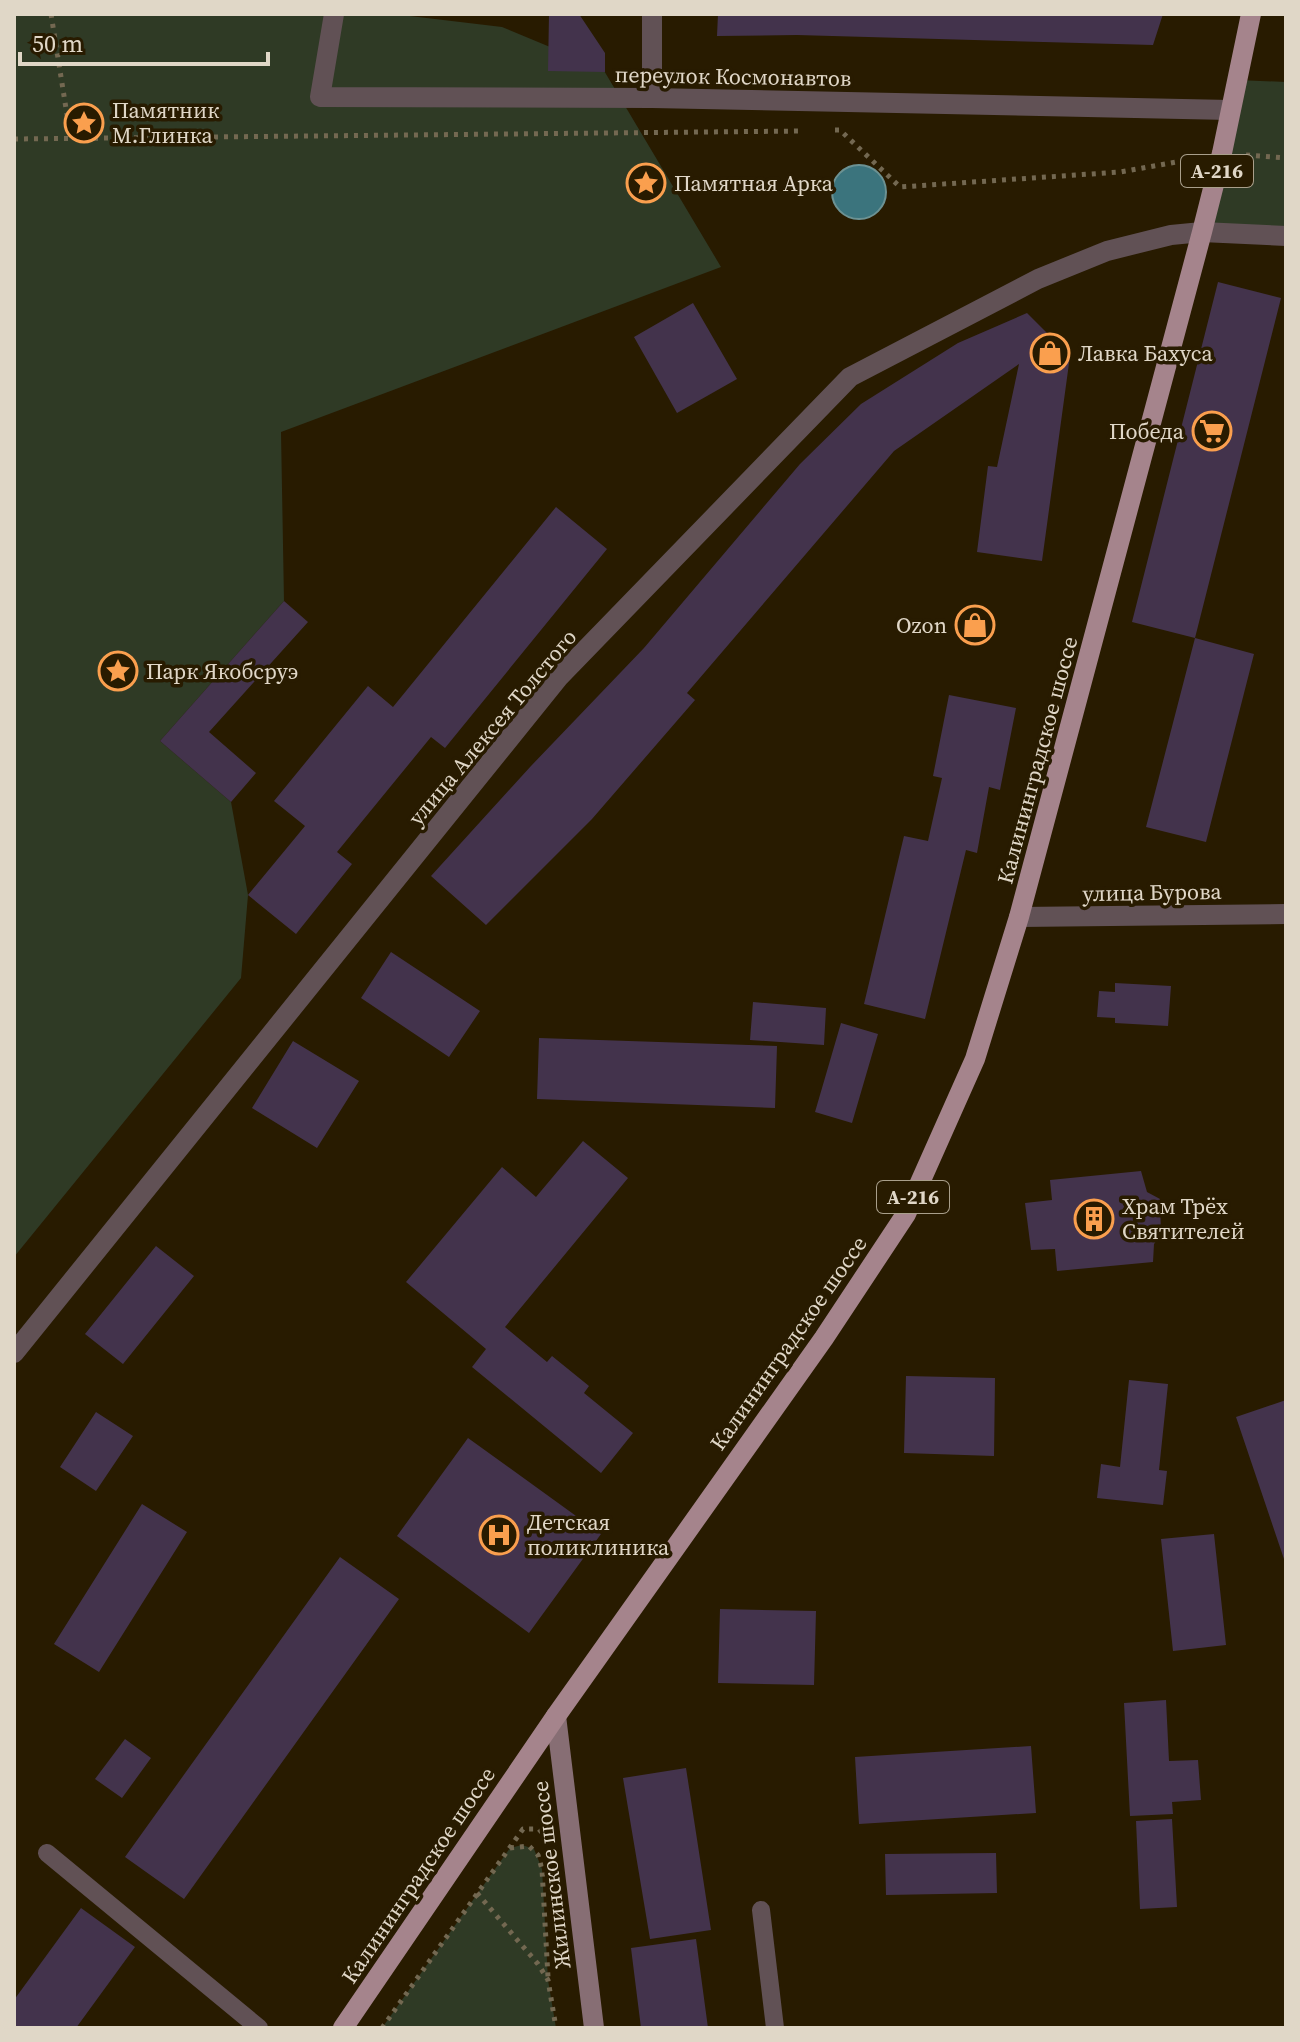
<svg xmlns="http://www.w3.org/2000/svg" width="1300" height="2042" font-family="'Source Serif 4',serif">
<rect width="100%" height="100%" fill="#281b00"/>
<path fill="#2f3a25" d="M14 14H393L502 27 603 69 721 267 281 432 284 601 160 741 231 802 248 895 241 978 14 1257Z
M1237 80 1286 82V236L1202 232Z
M522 1845 534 1849 542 1869 548 1980 556 2028H382L510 1848Z"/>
<path fill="#3b747d" stroke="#6c9293" stroke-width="2" d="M832 192a27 27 0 1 1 54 0a27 27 0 1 1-54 0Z"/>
<path fill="#43334c" d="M549 14H579L605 53V72L548 71Z
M718 14H1163L1153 45 797 35 717 36Z
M1218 282 1281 298 1195 638 1132 622Z
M693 303 737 379 677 413 634 337Z
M1027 313 1070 356 1042 561 977 552 988 466 997 467 1019 364 894 451 687 693 695 700 592 819 486 925 431 876 531 766 644 648 800 464 861 404 958 343Z
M556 507 607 549 445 748 431 737 337 852 352 864 296 934 248 895 305 826 274 801 368 686 393 707Z
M284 601 308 622 209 732 256 773 231 802 160 741Z
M1195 638 1254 654 1206 842 1146 827Z
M949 695 1016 708 1000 790 989 787 977 853 966 850 925 1019 864 1004 904 836 928 841 942 778 933 776Z
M391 952 480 1011 449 1057 361 998Z
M1115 983 1171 986 1168 1026 1115 1023V1018L1097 1017 1099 991 1115 992Z
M753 1002 826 1008 824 1045 750 1040Z
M841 1023 878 1034 852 1123 815 1112Z
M539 1038 777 1046 775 1108 537 1099Z
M293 1041 359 1081 317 1148 252 1108Z
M583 1141 628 1178 505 1327 547 1362 552 1356 589 1386 584 1393 633 1433 601 1473 472 1367 486 1349 406 1282 502 1167 536 1197Z
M1141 1171 1147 1192 1160 1199 1161 1235 1154 1244 1153 1262 1057 1271 1055 1249 1031 1250 1025 1203 1052 1200 1050 1180Z
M156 1246 194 1276 123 1364 85 1334Z
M906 1376 995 1378 994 1456 904 1453Z
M1129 1380 1168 1384 1159 1470 1167 1471 1163 1505 1097 1498 1101 1464 1120 1467Z
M1286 1400V1562H1285L1236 1417Z
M96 1412 133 1436 96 1491 60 1467Z
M468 1438 601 1534 529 1633 397 1536Z
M142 1504 187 1532 99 1672 54 1644Z
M1214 1534 1226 1645 1173 1651 1161 1539Z
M340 1557 399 1599 184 1899 125 1857Z
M720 1609 816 1611 814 1685 718 1683Z
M1166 1700 1169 1761 1198 1760 1201 1800 1172 1802 1173 1814 1130 1816 1124 1703Z
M125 1739 151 1758 122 1798 95 1779Z
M1031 1746 1036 1813 859 1824 855 1757Z
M686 1768 711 1930 650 1939 623 1778Z
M1172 1819 1177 1907 1140 1909 1136 1821Z
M996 1853 997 1893 886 1895 885 1854Z
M81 1908 135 1947 76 2028H14V2000Z
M696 1939 708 2028H641L631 1948Z"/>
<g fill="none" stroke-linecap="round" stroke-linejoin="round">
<path stroke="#736851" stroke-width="5" stroke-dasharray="4 6" stroke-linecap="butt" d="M51 14 71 140
M835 130H840L900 187 1120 172 1193 159
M14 139 801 131
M1246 155 1286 158
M510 1848 529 1846 538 1855 542 1869 548 1977
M477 1893 538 1964 548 1980 556 2028
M382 2028 523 1829H539L543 1834"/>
<path stroke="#615155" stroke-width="18" d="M47 1853 259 2028
M761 1910 775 2028"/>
<path stroke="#615155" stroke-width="20" d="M334 14 320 97 652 98 1230 110
M652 14V98
M1019 917 1286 914
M14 1353 559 677 850 377 1038 279 1107 251 1171 235 1202 232 1286 236"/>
<path stroke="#876e74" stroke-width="20" d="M556 1716 594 2028"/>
<path stroke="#a5848c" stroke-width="20" d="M343 2028 556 1716 824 1338 906 1214 975 1059 1019 917 1202 232 1222 153 1251 14"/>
</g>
<defs>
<symbol id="sight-ring" viewBox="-11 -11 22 22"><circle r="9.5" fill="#281b00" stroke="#fa9f4e" stroke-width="1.5"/><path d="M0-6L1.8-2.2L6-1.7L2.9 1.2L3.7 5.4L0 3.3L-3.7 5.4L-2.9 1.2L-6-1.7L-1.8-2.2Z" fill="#fa9f4e"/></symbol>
<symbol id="shop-ring" viewBox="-11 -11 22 22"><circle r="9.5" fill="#281b00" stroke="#fa9f4e" stroke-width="1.5"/><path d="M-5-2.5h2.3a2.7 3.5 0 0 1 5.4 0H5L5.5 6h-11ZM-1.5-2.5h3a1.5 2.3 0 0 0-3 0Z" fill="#fa9f4e"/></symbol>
<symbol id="supermarket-ring" viewBox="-11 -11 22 22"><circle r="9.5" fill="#281b00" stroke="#fa9f4e" stroke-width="1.5"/><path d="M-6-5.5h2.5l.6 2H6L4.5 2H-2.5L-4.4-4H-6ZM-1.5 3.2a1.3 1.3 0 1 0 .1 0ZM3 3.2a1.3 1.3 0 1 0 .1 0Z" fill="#fa9f4e"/></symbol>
<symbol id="building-ring" viewBox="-11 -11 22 22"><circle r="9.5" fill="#281b00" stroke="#fa9f4e" stroke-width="1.5"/><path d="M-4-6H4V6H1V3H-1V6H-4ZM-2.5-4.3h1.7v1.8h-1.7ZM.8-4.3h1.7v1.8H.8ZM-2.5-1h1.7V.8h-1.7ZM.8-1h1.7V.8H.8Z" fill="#fa9f4e"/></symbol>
<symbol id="hospital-ring" viewBox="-11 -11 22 22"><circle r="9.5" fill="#281b00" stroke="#fa9f4e" stroke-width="1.5"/><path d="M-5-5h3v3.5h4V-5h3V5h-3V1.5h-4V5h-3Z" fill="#fa9f4e"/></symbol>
</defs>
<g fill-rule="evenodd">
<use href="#sight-ring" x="62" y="101" width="44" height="44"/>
<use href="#sight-ring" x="624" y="161" width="44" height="44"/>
<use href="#shop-ring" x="1028" y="331" width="44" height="44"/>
<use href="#supermarket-ring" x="1190" y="409" width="44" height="44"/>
<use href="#shop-ring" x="953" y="603" width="44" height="44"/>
<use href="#sight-ring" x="96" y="649" width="44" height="44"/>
<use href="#building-ring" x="1072" y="1197" width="44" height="44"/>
<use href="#hospital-ring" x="477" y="1513" width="44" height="44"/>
</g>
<g text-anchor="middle" stroke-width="7" stroke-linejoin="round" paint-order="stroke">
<g fill="#281b00" stroke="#a99f8b" stroke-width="2">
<rect x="1181" y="155" width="72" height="32" rx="6"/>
<rect x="877" y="1181" width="72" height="32" rx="6"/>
</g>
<g font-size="20" font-weight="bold" fill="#e0d7c7">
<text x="1217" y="178">А-216</text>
<text x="913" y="1204">А-216</text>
</g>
<g font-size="22" fill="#e0d7c7" stroke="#281b00">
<text transform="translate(733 76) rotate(1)" y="8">переулок Космонавтов</text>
<text transform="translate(492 727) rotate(-50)" y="8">улица Алексея Толстого</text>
<text transform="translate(1037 760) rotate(-75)" y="8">Калининградское шоссе</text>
<text transform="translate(1152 892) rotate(-1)" y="8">улица Бурова</text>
<text transform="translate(788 1343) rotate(-55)" y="8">Калининградское шоссе</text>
<text transform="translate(418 1875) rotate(-56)" y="8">Калининградское шоссе</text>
<text transform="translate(551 1875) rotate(-97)" y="8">Жилинское шоссе</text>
</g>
<g font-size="22" fill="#e0d7c7" stroke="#281b00" text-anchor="start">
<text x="112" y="118">Памятник<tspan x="112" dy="25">М.Глинка</tspan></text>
<text x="674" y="191">Памятная Арка</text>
<text x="1078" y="361">Лавка Бахуса</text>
<text x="1184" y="439" text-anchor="end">Победа</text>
<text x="947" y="633" text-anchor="end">Ozon</text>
<text x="146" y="679">Парк Якобсруэ</text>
<text x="1122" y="1214">Храм Трёх<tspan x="1122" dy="25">Святителей</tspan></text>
<text x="527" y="1530">Детская<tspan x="527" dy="25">поликлиника</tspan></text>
</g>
</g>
<rect width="1300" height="2042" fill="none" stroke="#e0d7c7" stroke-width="32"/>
<path d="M20 52v12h248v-12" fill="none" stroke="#e0d7c7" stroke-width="4"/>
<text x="32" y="52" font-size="24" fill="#e0d7c7" stroke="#281b00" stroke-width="6" paint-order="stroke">50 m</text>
</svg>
